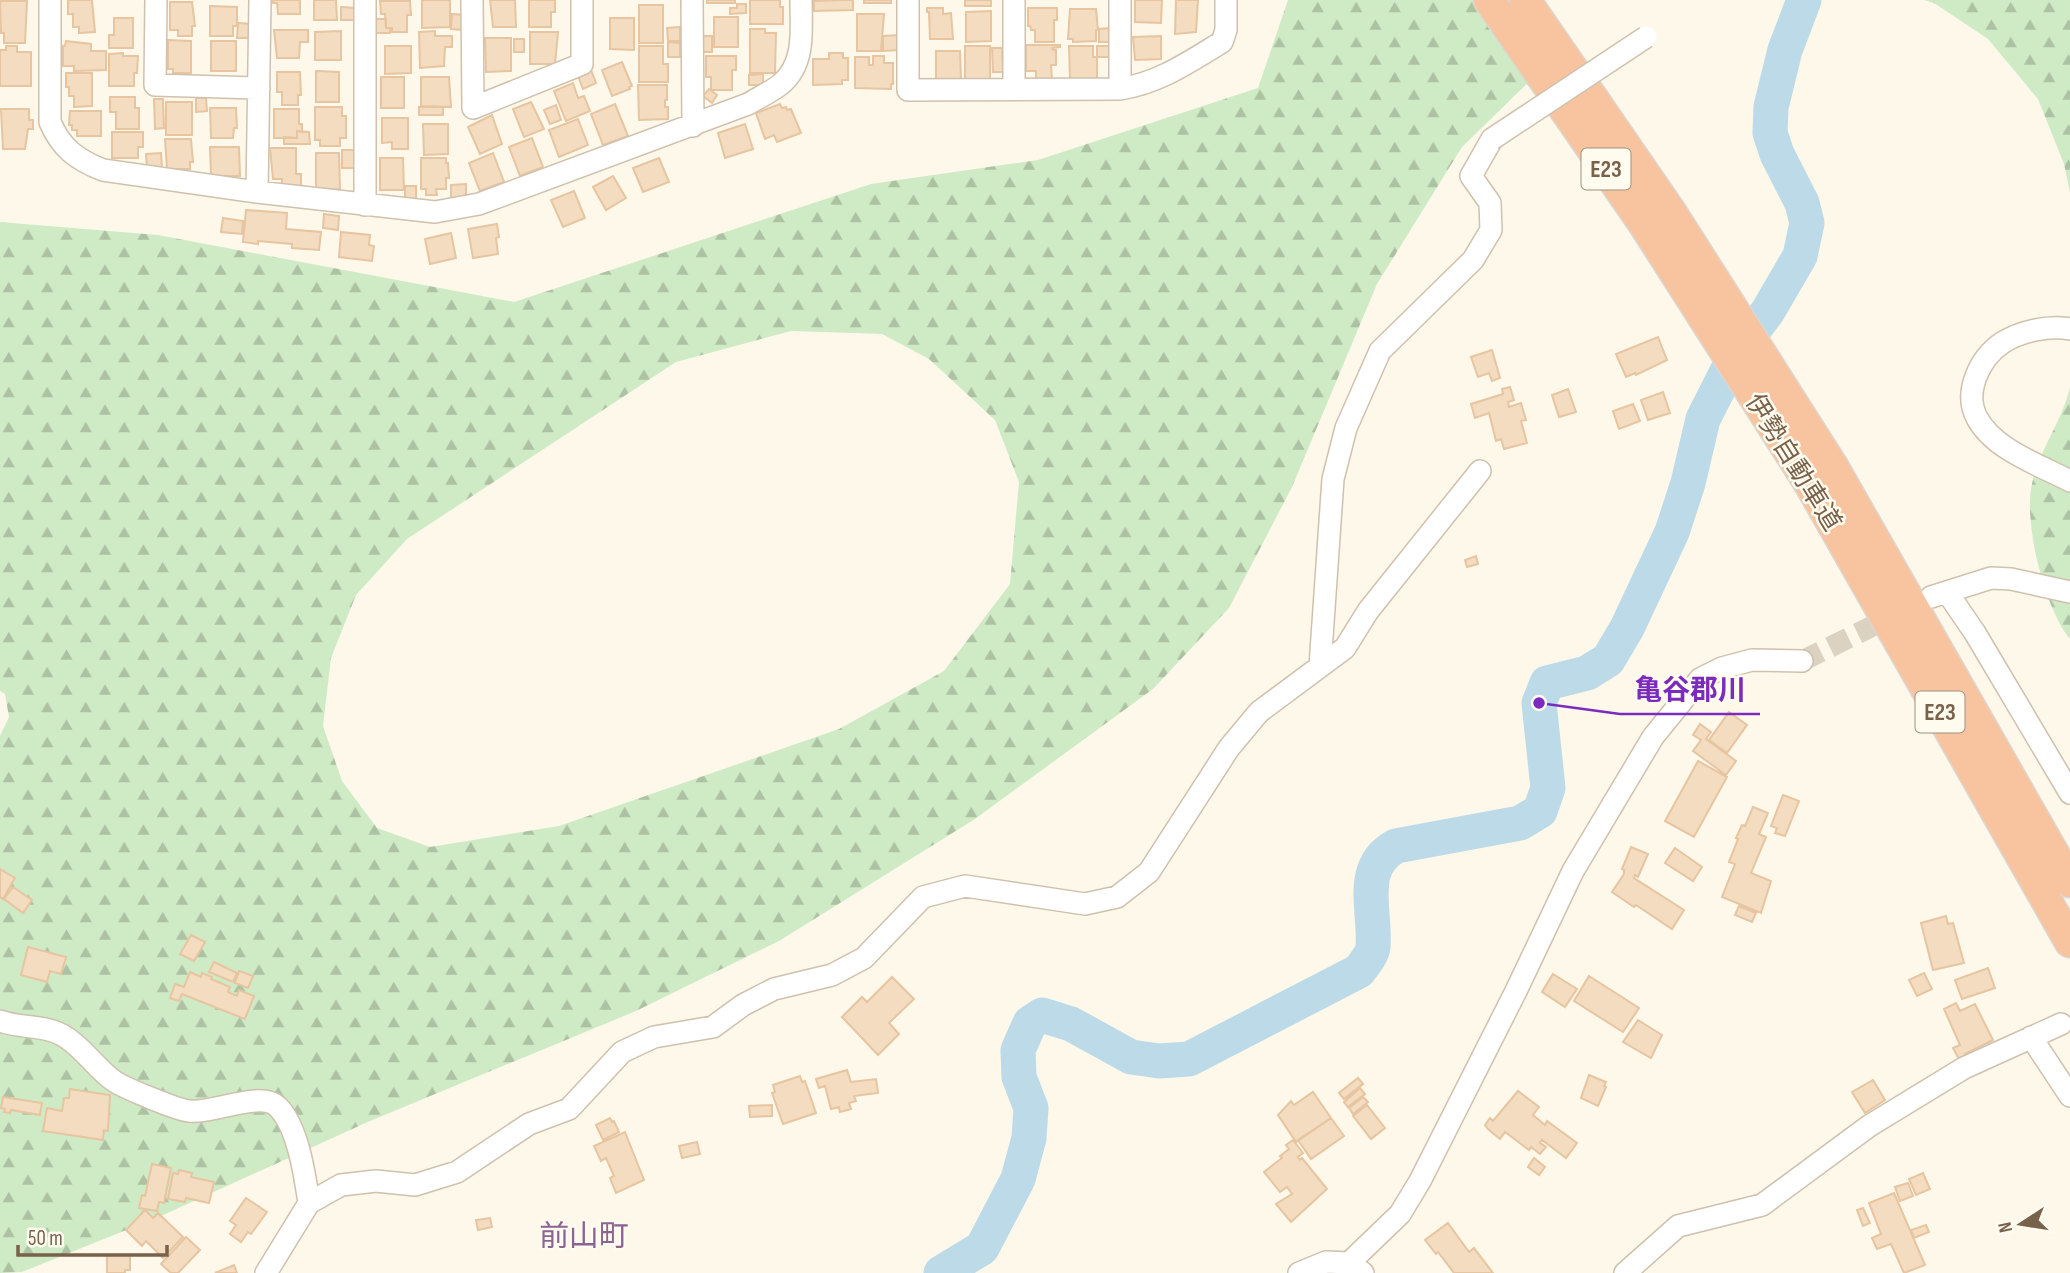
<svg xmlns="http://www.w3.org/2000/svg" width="2070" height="1273" font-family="'Sofia Sans Condensed','Noto Sans JP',sans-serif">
<defs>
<pattern id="forest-firs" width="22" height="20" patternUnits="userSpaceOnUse" patternTransform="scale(1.75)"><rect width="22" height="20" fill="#cfebc6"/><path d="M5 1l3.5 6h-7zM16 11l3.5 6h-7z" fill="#adc2a3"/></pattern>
</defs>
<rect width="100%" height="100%" fill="#fdf8e9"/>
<path fill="url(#forest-firs)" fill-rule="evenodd" d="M1288 0H1518L1532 79 1462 147 1377 284 1292 487 1229 608 1153 689 975 819 779 941 636 1011 370 1121 161 1216 22 1272 0 1273V736L9 717 5 694 0 691V222L158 235 514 302 871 184 1038 160 1258 88ZM791 331 882 334 929 359 995 420 1019 482 1010 584 944 671 839 729 559 826 430 847 377 828 342 781 323 726 331 658 356 595 407 539 676 362Z
M1924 0H2070V192L2064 164 2038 99 1988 39 1934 3Z
M2070 387V639C2045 609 2025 528 2031 489 2037 452 2062 423 2070 387Z"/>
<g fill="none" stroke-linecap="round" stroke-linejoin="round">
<path stroke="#bcdae7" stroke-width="35" d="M941 1273 982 1248 1018 1179 1029 1138 1031 1108 1019 1077 1018 1050 1030 1023 1042 1015 1071 1024 1131 1057 1159 1061 1189 1059 1359 971C1364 964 1372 955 1373 947 1376 911 1357 867 1396 846L1520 823 1540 811 1548 788 1539 703 1547 683 1587 673 1608 660 1627 628 1672 532 1688 483 1703 419 1737 352 1768 311 1800 256 1807 223 1802 203 1777 154 1770 133 1771 107 1785 50 1804 0"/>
</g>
<path fill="#f3dcc0" stroke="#e6c5a0" stroke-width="2" d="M68 0H92L95 32 79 33V27H73V14H68Z
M273 0H300V14H278L277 3H273Z
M314 0H336L337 20H314Z
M422 0H450V27L422 28Z
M490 0H515L516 27H493Z
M529 0H555V12H551V27H529Z
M707 0H735V3H707Z
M750 0H780V7H783V24H750Z
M841 0H853V10L814 11V1Z
M864 0H891V3H864Z
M965 0H991V6H965Z
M1135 0H1162L1161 23 1135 22Z
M1176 0H1198L1196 32 1175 34Z
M0 1H27L25 43H4V33H1Z
M380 1H410L411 15H407V32H392V28H386L385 14H381Z
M170 2H192L195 26H192V36H178V30H170Z
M737 4H746V13L730 14V8H737Z
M639 5H663V43H639Z
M210 6 237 7V26H233V36H210Z
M341 7 355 8 354 20H341Z
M927 8H943V14L951 13 953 39H930L929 12H927Z
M1028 8H1057V20H1054V42H1035V30H1031L1030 26H1028Z
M1070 9H1096L1098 30H1096V41L1073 42V39H1068Z
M991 11V41L966 42V12Z
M452 14 464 15 463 30 451 29Z
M857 14H884L881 51H857Z
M714 17H738V47H714Z
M114 18H133V48H109V35H114Z
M610 18H634V50L610 49Z
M375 19H386V28H390V33H376Z
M238 23 251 24V38H237Z
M680 27V41H668L667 28Z
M1110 28 1111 42H1099V29Z
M750 29H765V33H776L775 73H750Z
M274 30H308V42H300L299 58H277Z
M341 31V60H315V32Z
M435 31V36H452V47H445L444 66 420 68 419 32Z
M530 32H558L555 64H530Z
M899 35V50L883 51V36Z
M702 36H712V52H702Z
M1161 36V59L1135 60 1133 37Z
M485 38H511V71L486 72Z
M514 39H524V52H514Z
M168 40 191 41V73H173V69H168Z
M66 41 91 44V51H106V70L74 71V66H63V46H65Z
M211 41H236V71H211Z
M668 42 680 43V57H668Z
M1026 45H1060V47L1052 48 1053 50H1056V65H1051L1052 79H1036V71H1026Z
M6 46H17V52H31V86H0V50H6Z
M385 46H411V73L385 74Z
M639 46H663V64H668V82H639Z
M965 46H990V79H965Z
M1069 46H1093V57H1097V79H1070Z
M1097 46H1111V57H1097Z
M992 48H1002L1003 72H993Z
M936 51H960L961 79H936Z
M123 53V56H138L137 73H134V86H109V54Z
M829 53H843V58H848V80H842V84L813 85V59H829Z
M706 56H736V70H732V90H711V77H706Z
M873 56H884V63H893V84H891V89L855 88V57H869V65H873Z
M622 62 632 86 629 87 630 89 612 96 602 70Z
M591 70 596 83 583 89 578 76Z
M316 71 339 72V102H316Z
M277 72H300L301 95H298V105H282V92H277Z
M66 73H92V106L74 107V96H69V87H66Z
M763 74V85H749V75Z
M381 77H404V108H381Z
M421 77H449L451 107 421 106Z
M573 83 578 98 584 96 590 111 566 121 554 91Z
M638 85H667V100H665V107H668V119L639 120Z
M709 89 717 95 712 103 703 96Z
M110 97H135V108H139V129H116V112H110Z
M196 98H206L207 111 196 112Z
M154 99H163L164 128 155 129Z
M166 102H192V135H166Z
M531 102 544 129 524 137 513 109Z
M615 104 628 136 603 145 591 114Z
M780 104 782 108 786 107 787 110 791 109 801 133 777 142 774 135 765 139 756 113Z
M556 105 561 120 550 124 544 110Z
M315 107H342V116H346V138H340V146H320V140H315Z
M419 107H443V115H419Z
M210 108H236L237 128H234L233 138H211Z
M1 109H29V120H33V129H28L25 149H3Z
M274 109H299V124H302V132L297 131V138H274Z
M70 111H101V136H77V130H72V125H69Z
M492 115 502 144 480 154 468 127Z
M382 118H408V149H392V142L382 143Z
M578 119 588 145 559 157 549 130Z
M423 124H448V154L424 155Z
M745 124 753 149 725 158 718 133Z
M297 131 309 132 310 144H284V137L297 138Z
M112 132H143V147H138V158H112Z
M532 138 543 167 520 176 509 147Z
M165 139H191L193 162H190V169H167Z
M210 147H239L240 176H211Z
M270 148H296V174H301V186H282V179H273Z
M342 150H355V168H342Z
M161 153 162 167 147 168 146 154Z
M316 153H339L340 189 316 190Z
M493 153 504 182 480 191 469 163Z
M380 158H403L404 190H380Z
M421 158H446V163H448L449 178H446V189H436L437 195H426V189H421Z
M659 158 669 182 643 192 633 168Z
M613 176 626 198 606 210 593 187Z
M466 184V198H451V185Z
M405 186H416V200L405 199Z
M574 191 585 218 563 227 551 200Z
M246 210 287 213 286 229 321 232 319 250 292 248V244L258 241V244L243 242Z
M324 214 339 216 338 230 323 228Z
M223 218 243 221 242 234 221 232Z
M497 224 499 237 496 238 498 254 473 258 468 229Z
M341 232 370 235 369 245 374 246 372 261 339 257Z
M451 233 456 258 430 264 425 239Z
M1658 337 1667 360 1636 375 1635 373 1626 377 1616 354Z
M1492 350 1500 378 1492 381 1489 373 1478 377 1471 357Z
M1510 387 1514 400 1508 402 1509 407 1521 403 1526 420 1521 421 1527 443 1504 449 1501 439 1496 441 1489 413 1475 418 1471 404 1503 394 1502 389Z
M1568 389 1576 412 1559 417 1552 395Z
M1663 392 1670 413 1648 420 1641 400Z
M1633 404 1640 421 1619 429 1613 411Z
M1476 556 1478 564 1467 567 1465 560Z
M1729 712 1747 725 1727 753 1709 740Z
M1700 724 1711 732 1706 739 1736 761 1726 775 1693 751 1701 740 1693 735Z
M1698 761 1727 777 1694 837 1665 821Z
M1783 795 1799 801 1785 836 1775 833 1777 828 1771 826Z
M1753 807 1768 813 1759 834 1766 837 1751 873 1771 881 1761 913 1722 897 1735 864 1729 862 1738 839 1736 838 1742 825 1745 826Z
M1631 847 1648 854 1638 877 1635 875 1634 878 1684 910 1672 929 1636 905 1634 907 1612 892 1624 874V870L1622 869Z
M1675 848 1702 867 1693 881 1665 863Z
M0 869 15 878 3 899 0 897Z
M13 887 32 900 23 913 4 899Z
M1739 906 1756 913 1752 922 1735 915Z
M1946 916 1948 924 1953 923 1964 963 1933 970 1921 923Z
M191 935 205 942 194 961 180 954Z
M28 947 66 957 61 974 50 971 47 982 21 975Z
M214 962 237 973 233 982 209 972Z
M1988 968 1995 988 1962 999 1955 980Z
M239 971 253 976 248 988 235 983Z
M190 972 201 977 202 973 212 977 211 979 230 987 228 992 237 996 239 990 254 996 245 1019 182 994 179 1001 170 998 175 984 184 987Z
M1924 973 1932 989 1917 996 1909 980Z
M1553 974 1577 989 1565 1007 1542 992Z
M1589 976 1639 1008 1623 1032 1574 1001Z
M892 977 914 999 889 1023 899 1034 878 1055 842 1017 862 997 867 1002Z
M1956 1003 1960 1011 1975 1004 1993 1040 1965 1054 1966 1056 1959 1059 1953 1048 1960 1045 1944 1009Z
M1638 1020 1662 1035 1651 1058 1623 1042Z
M847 1070 851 1082 876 1079 878 1093 854 1096 856 1101 849 1103 851 1109 840 1112 839 1107 831 1109 825 1086 819 1088 816 1079Z
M1589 1075 1606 1082 1604 1086 1606 1087 1598 1106 1581 1098Z
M800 1076 802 1082 805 1081 816 1113 783 1124 772 1093 775 1092 773 1085Z
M1358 1078 1363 1084 1344 1099 1339 1093Z
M1873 1080 1885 1100 1865 1113 1852 1092Z
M1360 1088 1365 1094 1348 1107 1344 1102Z
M70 1089 110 1095 108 1131 104 1130 103 1140 43 1131 47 1108 62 1111 64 1098H69Z
M1518 1091 1539 1107 1533 1115 1545 1125 1547 1121 1577 1143 1566 1158 1542 1140 1540 1143 1546 1147 1540 1154 1531 1147 1529 1150 1505 1132 1500 1139 1488 1129 1485 1125 1490 1118 1493 1121Z
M1313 1092 1331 1118 1296 1142 1278 1115 1291 1101 1294 1105Z
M3 1097 42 1103 40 1115 11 1110 10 1113 4 1112 5 1109 1 1108Z
M1363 1097 1368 1102 1353 1114 1349 1108Z
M772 1105V1116L750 1117 749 1106Z
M1367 1105 1385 1128 1371 1139 1353 1116Z
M610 1118 612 1122 614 1121 619 1132 603 1140 596 1125Z
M1331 1118 1344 1136 1311 1159 1298 1140Z
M625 1132 644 1180 616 1193 610 1178 614 1176 606 1158 601 1161 594 1146Z
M1293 1140 1303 1153 1298 1157 1300 1160 1302 1158 1327 1189 1291 1222 1276 1204 1292 1194 1287 1187 1280 1192 1264 1172 1282 1158 1280 1156 1289 1149 1286 1145Z
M697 1142 700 1154 682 1158 679 1146Z
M1534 1158 1545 1167 1539 1175 1528 1167Z
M152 1164 171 1168 164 1203 159 1202 157 1211 139 1208 142 1195 145 1196Z
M179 1170 192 1173 191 1177 214 1182 209 1203 186 1198 185 1202 168 1199 173 1173 178 1174Z
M1923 1173 1930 1189 1916 1195 1909 1179Z
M1908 1183 1913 1196 1900 1201 1895 1187Z
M1894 1193 1925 1265 1904 1273 1891 1244 1877 1249 1872 1238 1881 1234 1869 1203Z
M246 1198 267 1212 251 1234 248 1232 241 1242 230 1234 236 1225 230 1221Z
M1863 1208 1870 1223 1863 1226 1857 1210Z
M145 1210 153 1218 158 1213 183 1237 163 1258 146 1241 142 1246 126 1230Z
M490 1218 492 1227 478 1230 476 1220Z
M1448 1223 1469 1252 1474 1248 1493 1273H1454L1438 1252 1436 1254 1425 1240Z
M1926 1225 1929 1232 1914 1238 1911 1230Z
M186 1237 200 1250 178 1273H171L161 1264Z
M107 1255H130V1270H125V1273H107Z
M234 1265 237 1273H215Z"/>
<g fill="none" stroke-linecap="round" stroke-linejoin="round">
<path stroke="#dcd2c2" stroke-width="21" stroke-dasharray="21 10" stroke-linecap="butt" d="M1802 661 1897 614"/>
<defs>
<path id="minor" d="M50 0V122C61 148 77 160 103 170L257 192 435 212 479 204 748 104C758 98 771 92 781 84 806 63 801 29 801 0
M156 0 155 85 259 88
M472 0 473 108 582 64V0
M692 0 693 126
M908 0V90L1120 89C1159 83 1189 62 1222 42L1226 30V0
M1014 0V89
M1120 89V0
M257 192 260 0
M365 205V0
M2070 329C2049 325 2021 331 2002 343 1980 358 1963 392 1977 418 1994 450 2040 465 2070 481
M1947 592 1975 633 2070 793
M1931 597 1991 578 2011 579 2070 592
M1320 666 1333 479 1346 428 1380 351 1473 260 1491 230 1490 203 1471 176 1492 139
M0 1021C22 1029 47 1024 67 1038 85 1050 97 1069 114 1081 124 1088 178 1110 189 1111 213 1114 261 1090 278 1107 298 1127 305 1176 309 1203
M2031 1037 2070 1096
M1349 1263 1400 1214 1420 1181 1516 991 1573 871 1653 737 1700 679 1722 668 1752 660 1802 661
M266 1273 309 1203 341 1185 376 1181 415 1185 457 1172 529 1124 569 1109 622 1052 654 1037 713 1027 743 1005 774 989 832 975 864 958 923 897 965 886 1085 904 1117 897 1149 872 1229 748 1259 712 1345 648 1368 611 1480 471
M1299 1273 1326 1262 1349 1263 1363 1273
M1625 1273 1678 1226 1762 1205 1869 1126 1964 1068 2061 1024"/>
<path id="highway" d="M1489 0 1645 226 1809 483 2070 942
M1525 0 1671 212 1832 465 2070 882"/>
</defs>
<use href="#minor" stroke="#cfc1ad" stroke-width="24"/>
<use href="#highway" stroke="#dcd6d0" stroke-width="33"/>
<use href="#minor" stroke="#fff" stroke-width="21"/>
<use href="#highway" stroke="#f7c49f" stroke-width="30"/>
<defs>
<path id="minor-bridge" d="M1492 139 1646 37"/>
</defs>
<use href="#minor-bridge" stroke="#cfc1ad" stroke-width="24" stroke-linecap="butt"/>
<use href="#minor-bridge" stroke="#fff" stroke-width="21"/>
</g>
<g text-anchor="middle" stroke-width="5" stroke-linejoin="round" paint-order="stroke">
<g fill="#fffbef" stroke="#a0907c" stroke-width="2">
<rect x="1581.5" y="148.5" width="49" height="41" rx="5"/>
<rect x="1915.5" y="691.5" width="49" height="41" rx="5"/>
</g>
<g font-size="24" font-weight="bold" fill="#78624b">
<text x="1606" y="177">E23</text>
<text x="1940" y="720">E23</text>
</g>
<g font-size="26" fill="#78624b" stroke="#fffbef">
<text transform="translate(1794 462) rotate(58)" y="9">伊勢自動車道</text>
</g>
<g font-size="30" fill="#8c6494" stroke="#fffbef">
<text x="584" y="1246">前山町</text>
</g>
</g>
<path fill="none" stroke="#7b2cbf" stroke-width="2.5" d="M1539 703L1620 714H1760"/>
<circle fill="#7b2cbf" stroke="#fffbef" stroke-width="2.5" cx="1539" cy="703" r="7"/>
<g font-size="28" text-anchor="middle" font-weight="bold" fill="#7b2cbf" stroke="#fffbef" stroke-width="5" stroke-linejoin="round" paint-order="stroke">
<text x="1690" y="699">亀谷郡川</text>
</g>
<g transform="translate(2021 1224) rotate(258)" stroke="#fffbef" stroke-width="5" paint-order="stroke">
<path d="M0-5L12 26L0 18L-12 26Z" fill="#78624b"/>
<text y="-10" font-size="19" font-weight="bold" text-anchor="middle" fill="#78624b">N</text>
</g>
<path d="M18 1245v10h149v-10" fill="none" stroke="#78624b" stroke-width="3.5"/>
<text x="28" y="1245" font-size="21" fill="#78624b" stroke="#fffbef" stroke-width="5" paint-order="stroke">50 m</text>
</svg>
